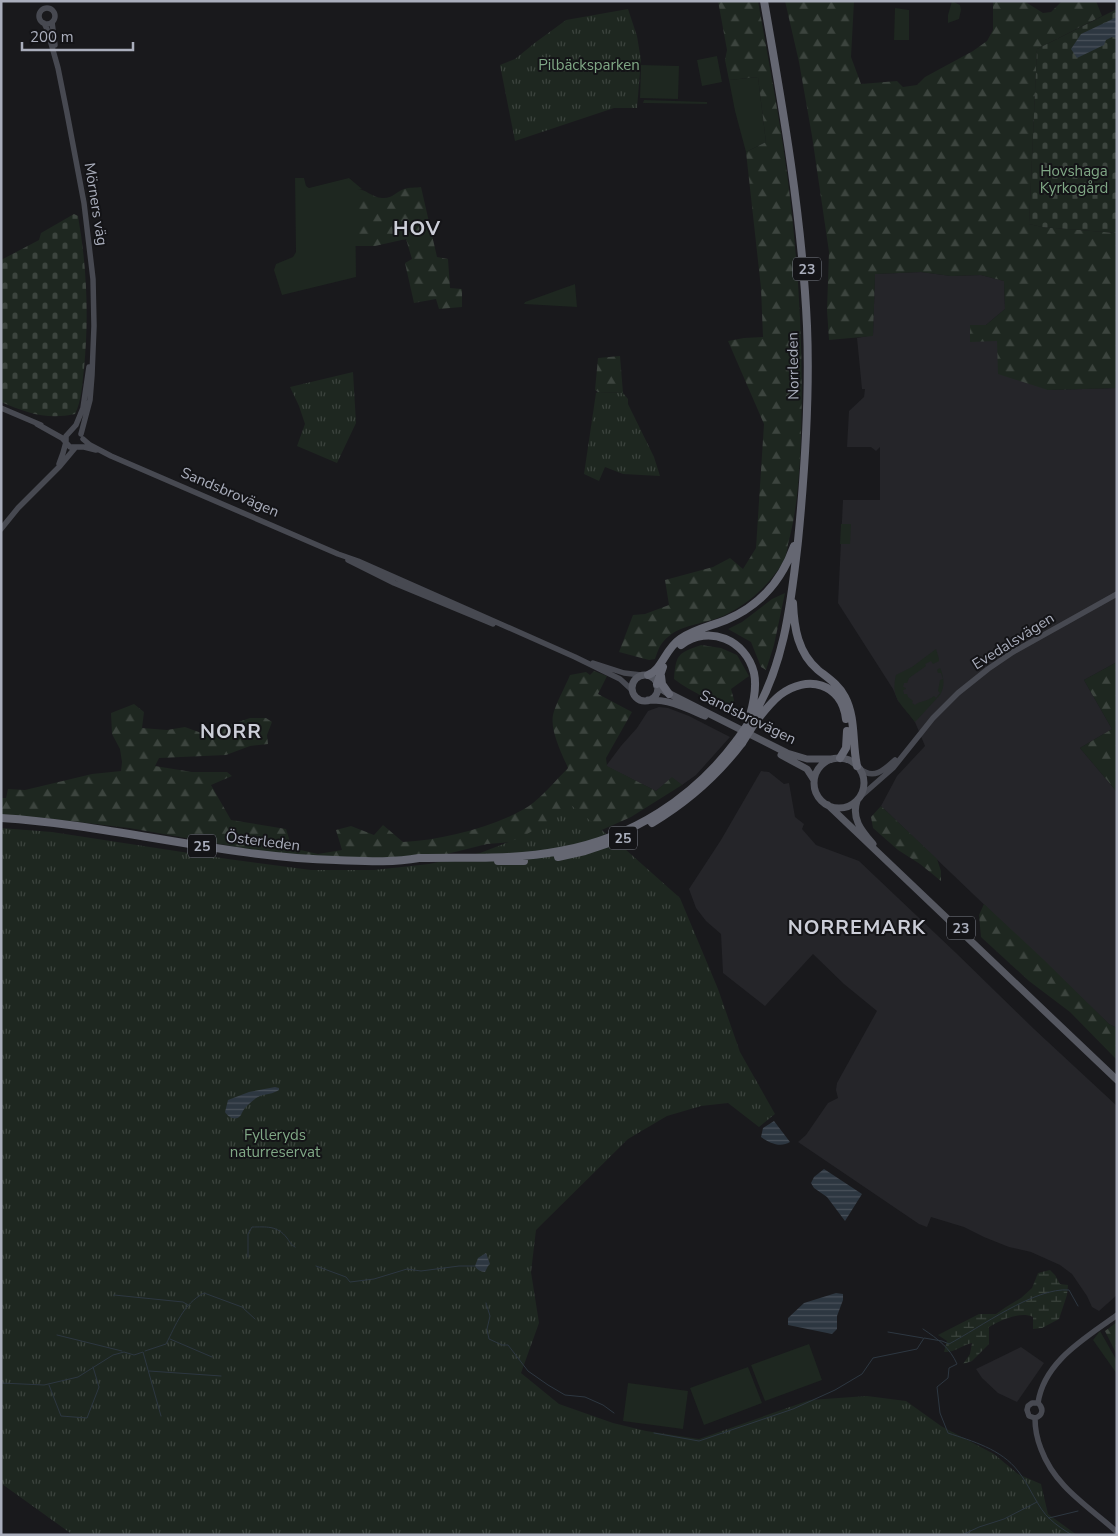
<svg xmlns="http://www.w3.org/2000/svg" width="1118" height="1536" font-family="'Nunito Sans',sans-serif">
<defs>
<pattern id="forest-firs" width="22" height="20" patternUnits="userSpaceOnUse" patternTransform="scale(1.25)"><rect width="22" height="20" fill="#1e2720"/><path d="M5 1l3.5 6h-7zM16 11l3.5 6h-7z" fill="#3c443e"/></pattern>
<pattern id="wetland-marsh" width="20" height="14" patternUnits="userSpaceOnUse" patternTransform="scale(1.25)"><rect width="20" height="14" fill="#1e2720"/><path d="M1 5h8M5 5V1M11 12h8M15 12V8" fill="none" stroke="#3c443e"/></pattern>
<pattern id="cemetery-stones" width="16" height="16" patternUnits="userSpaceOnUse" patternTransform="scale(1.25)"><rect width="16" height="16" fill="#1e2720"/><path d="M2 7V4a2 2 0 0 1 4 0v3zM10 15v-3a2 2 0 0 1 4 0v3z" fill="#3c443e"/></pattern>
<pattern id="park-tufts" width="24" height="20" patternUnits="userSpaceOnUse" patternTransform="scale(1.25)"><rect width="24" height="20" fill="#1e2720"/><path d="M3 7l-1-3M5 7V3M7 7l1-3M15 17l-1-3M17 17v-4M19 17l1-3" fill="none" stroke="#3c443e"/></pattern>
<pattern id="water-rules" width="6" height="5" patternUnits="userSpaceOnUse" patternTransform="scale(1.25)"><rect width="6" height="5" fill="#2d3741"/><path d="M0 2.5h6" fill="none" stroke="#49515a"/></pattern>
</defs>
<rect width="100%" height="100%" fill="#19191c"/>
<path fill="#252529" d="M921 272 951 276 981 275 1004 281 1005 309 986 325H971L997 341 1048 390 1117 388V662L1084 680 1112 729 1080 748 1117 792V1028L1109 1024 881 806 897 776 925 746 915 722 903 705 898 701 893 689 838 603 843 500H880V447L876 451 871 447H847L849 411 864 397 865 389H862L857 338 873 335 875 274Z
M659 707 668 708 689 716 730 737 696 775 682 785 672 778 656 791 606 766 621 746 637 728 648 711Z
M761 771 769 772 784 784 789 783 795 817 804 824 802 829 816 845 859 861 956 953 1034 1029 1117 1106V1295L1099 1311 1092 1307 1087 1296 1072 1274 1060 1265 1031 1252 1009 1247 984 1237 964 1227 931 1217 927 1227 919 1224 798 1142 806 1135 828 1103 838 1098 836 1090 837 1083 877 1011 844 984 813 954 765 1006 723 973 721 934 706 921 696 908 689 889 721 840Z
M1021 1347 1044 1363 1017 1402 998 1393 982 1378 976 1369Z"/>
<path fill="#1e2720" d="M952 1 960 5 961 10 959 19 948 23V15Z
M895 8 909 10V40H894Z
M717 56 722 82 702 86 697 60Z
M641 65 679 66 678 99 640 98Z
M758 77 766 142 746 152 735 111 729 80Z
M644 100 707 102V104L643 103Z
M295 178H304L306 186 309 188 349 178 362 189H355L356 277 282 295 274 270 276 264 293 257 296 252Z
M575 284 577 307 524 304 525 302Z
M841 524H851L850 544H840Z
M936 649 939 659V661L933 664 931 661 925 664 926 666 909 678 907 683H904L903 687 906 688V689L903 690 904 694H907L908 697 913 701 912 703 915 705C919 701 927 702 934 696L936 698 940 693 938 691 940 680 943 679 941 673H938L937 670 940 668 941 670C944 679 945 686 940 695L915 722C902 704 890 699 896 675L912 667Z
M1100 1331 1117 1361V1374L1093 1340Z
M809 1344 822 1380 765 1401 751 1365Z
M748 1367 762 1403 704 1425 690 1388Z
M628 1383 688 1391 683 1429 623 1421Z"/>
<path fill="url(#forest-firs)" d="M718 1H758C771 75 786 150 793 225 801 303 804 381 800 459 798 489 796 515 788 544 787 550 786 557 783 562 769 586 744 608 718 618 699 625 677 625 663 642 659 646 657 654 655 659L649 660 619 652 633 615 645 614 669 605 665 580 713 567 730 558 743 569 756 548 764 424 728 341 744 338 763 337 761 288 746 152 766 142 758 77 729 80 725 60 727 50Z
M785 1H854L851 57 861 84 897 81 903 87 917 85 925 77 973 51 987 41 993 30V1H1024L1043 13 1051 12 1062 1H1096L1102 16 1037 49 1029 224 1042 227 1117 233V388L1048 390 998 374 997 341 970 342V325H986L1005 309 1004 281 981 275 951 276 921 272 875 274 873 336 829 340 827 310 829 252 812 136 799 62Z
M421 187 437 257 448 259 450 288 462 289V307L439 309 436 299 414 303 405 263 412 259 406 239 375 246H355V189C365 188 371 197 382 198 392 199 396 192 404 189 409 187 416 188 421 187Z
M620 356 623 393 598 392 595 390 598 358Z
M785 593 774 645 766 670 761 667 751 642 728 629 742 622 772 599Z
M701 645 721 648 737 655 749 676 731 689 734 700 732 715C714 700 692 693 674 679 676 654 678 653 701 645Z
M1117 662V792L1080 748 1112 729 1084 680Z
M594 671 607 676 598 694 632 712 606 758 607 766 656 791 672 777 682 785 631 817 586 837 487 844 443 855 361 859 294 857 129 828 36 817 1 815V798H6L8 789 25 790 92 774 121 771 122 762 120 749 112 734 111 713 134 704 144 712 142 728 167 730 185 727 204 734 250 718H266L272 722 267 735 268 744 250 746 226 755 159 758 155 766 192 772H227L232 776 211 785 231 820 286 829 292 848 318 854 342 850 336 830 351 826 374 835 383 825 403 842C442 840 496 827 529 806 543 796 556 780 568 768 562 754 550 731 553 715 555 705 566 685 570 675L586 672 590 675Z
M881 806 937 859 941 871V881L920 864 898 850 873 828 871 817Z
M984 904 1044 960 1109 1024 1117 1028V1060L1070 1012 1029 981 981 937 979 915Z
M1117 1322V1355L1105 1331Z"/>
<path fill="url(#wetland-marsh)" d="M1050 1270 1055 1275 1060 1284 1068 1285 1067 1295 1059 1319 1042 1328 1033 1329V1317C1020 1311 1001 1320 989 1327V1344L972 1361 963 1364 970 1354 972 1343C962 1345 954 1353 944 1352L947 1341 938 1335 979 1314H996L1006 1307 1021 1298 1032 1288 1038 1273Z"/>
<path fill="url(#cemetery-stones)" d="M1117 9V233L1042 227 1029 224 1037 49Z
M74 214 78 216C87 267 89 318 84 369 82 384 82 400 75 414 47 420 27 413 1 402V260L39 240 41 233Z"/>
<path fill="url(#park-tufts)" d="M628 9 637 36 641 60 637 108H614L515 141 500 65 515 59 536 42 566 20Z
M353 372 356 423 337 463 297 446 305 424 299 406 290 387Z
M598 392 623 393 628 399V404L654 457 660 476 623 474 605 467 599 481 584 474 596 393Z
M571 805 625 849 680 898 718 989 740 1052 775 1114 759 1127 728 1103 701 1106 667 1116 628 1139 536 1230 531 1272 539 1323 521 1373 559 1404 613 1423 646 1431 699 1439 810 1400 867 1396 906 1401 941 1426 994 1454 1018 1474 1041 1484 1048 1514 1077 1535H73L2 1484 1 828 52 832 228 859 311 870H374L429 864 480 853 522 837 556 817Z"/>
<path fill="url(#water-rules)" d="M1117 17V38L1112 37 1106 40 1104 45 1077 58 1071 49 1081 34Z
M275 1087 279 1088V1090C273 1094 266 1094 260 1096 255 1098 249 1104 245 1108 243 1110 242 1113 241 1115 236 1122 228 1117 225 1112L228 1100 249 1092Z
M774 1121 790 1142C780 1148 770 1143 761 1137L763 1128Z
M824 1169 862 1194 845 1221 827 1197 814 1188 811 1183 814 1177Z
M486 1253 490 1264 488 1266 485 1272C481 1272 476 1269 475 1266L478 1258Z
M836 1293 843 1294V1300L837 1316V1329L832 1334 788 1325V1318L804 1303Z"/>
<g fill="none" stroke-linecap="round" stroke-linejoin="round">
<path stroke="#2d3741" stroke-width="1" d="M248 1257V1234L252 1227C266 1227 277 1225 287 1238 290 1242 290 1244 295 1247
M316 1266 346 1277 350 1282 374 1279 407 1269 421 1271 459 1266H475
M114 1295 183 1302 188 1305
M486 1303 490 1316 487 1329 489 1339 502 1345H508L528 1371 548 1385 565 1395 585 1397 603 1405 614 1413
M923 1329C938 1339 950 1348 957 1364L949 1368 948 1378 937 1387 940 1413 948 1433C972 1441 1001 1449 1018 1471 1029 1484 1038 1509 1050 1519 1056 1525 1064 1530 1072 1535
M888 1332 923 1338
M57 1335 122 1351
M170 1339 212 1357
M145 1351 166 1344C176 1325 183 1304 204 1293L242 1307 255 1319
M149 1371 221 1376
M1 1383 44 1385 78 1377 113 1355 124 1352 134 1355 143 1352 161 1416
M49 1385 61 1416 87 1418 99 1387 93 1367
M654 1433 699 1441 793 1409 835 1390 862 1374 873 1358 917 1349 924 1338 942 1341 949 1344C979 1328 1035 1287 1069 1290L1078 1306
M1049 1518 1078 1511
M962 1535 979 1527 1004 1519 1037 1502"/>
<path stroke="#474951" stroke-width="5.5" d="M39 16a8 8 0 1 1 16 0a8 8 0 1 1-16 0Z
M52 22 55 45
M44 23 47 29 58 68 67 113 84 203 93 279 94 326 92 375 90 400 81 434
M1 408 41 425
M37 424 62 438 70 447H84L96 450
M83 439 90 445 111 456 338 554 358 561 575 657 620 679 632 690
M66 441V436L76 425 83 408 89 367
M59 464 63 453 66 442
M1 529 18 508 60 466 75 448
M348 560 394 583 493 624
M593 663 624 673 641 675
M860 769C874 780 884 770 895 760
M860 797 893 768 933 718 958 693 988 669 1013 652 1117 594
M1038 1403C1044 1361 1086 1338 1117 1315
M1035 1418C1035 1429 1037 1439 1041 1449 1055 1487 1088 1506 1117 1532
M1035 1418 1029 1416 1027 1410 1028 1406 1032 1403H1038
M1035 1418C1043 1416 1044 1408 1038 1403"/>
<path stroke="#555760" stroke-width="7" d="M632 688a13 13 0 1 1 26 0a13 13 0 1 1-26 0Z
M657 686 666 692 787 753 807 759H831
M648 700C669 699 686 708 705 716
M781 755 807 769 814 780
M814 783a25 25 0 1 1 50 0a25 25 0 1 1-50 0Z
M857 801C851 819 862 831 873 844
M828 805 1117 1080"/>
<path stroke="#656772" stroke-width="8" d="M793 603C794 628 798 653 818 670 828 678 839 685 845 697 856 718 852 743 857 766
M681 645C709 624 746 640 754 673 757 687 754 701 750 715
M648 675C662 670 665 649 680 639 694 629 711 626 726 620 760 606 782 580 794 546
M661 676 662 684 669 694
M657 684 663 667
M748 724C784 671 791 604 798 541 805 469 810 398 807 326 802 217 783 109 764 1
M754 724C762 714 770 703 780 695 807 674 842 683 846 719
M840 758 846 748 847 731
M1 818C114 825 223 857 336 860 364 861 391 863 419 858 466 857 514 860 560 851 632 838 694 798 737 740
M652 823C687 802 717 776 742 743
M558 857 585 851 621 839
M498 861H524"/>
<path stroke="#656772" stroke-width="8" d="M737 740 748 724
M742 743 754 724"/>
</g>
<g text-anchor="middle" stroke-width="4" stroke-linejoin="round" paint-order="stroke">
<g fill="#141417" stroke="#7d808a" stroke-width="1">
<rect x="793" y="257.5" width="28" height="23" rx="4"/>
<rect x="609" y="826.5" width="28" height="23" rx="4"/>
<rect x="188" y="834.5" width="28" height="23" rx="4"/>
<rect x="947" y="916.5" width="28" height="23" rx="4"/>
</g>
<g font-size="14" font-weight="bold" fill="#aaaebc">
<text x="807" y="274">23</text>
<text x="623" y="843">25</text>
<text x="202" y="851">25</text>
<text x="961" y="933">23</text>
</g>
<g font-size="15" fill="#80a886" stroke="#141417">
<text x="589" y="70">Pilbäcksparken</text>
<text x="1074" y="176">Hovshaga<tspan x="1074" dy="17">Kyrkogård</tspan></text>
<text x="275" y="1140">Fylleryds<tspan x="275" dy="17">naturreservat</tspan></text>
</g>
<g font-size="15" fill="#aaaebc" stroke="#141417">
<text transform="translate(96 204) rotate(81)" y="5">Mörners väg</text>
<text transform="translate(793 366) rotate(-91)" y="5">Norrleden</text>
<text transform="translate(230 492) rotate(23)" y="5">Sandsbrovägen</text>
<text transform="translate(1013 641) rotate(-32)" y="5">Evedalsvägen</text>
<text transform="translate(748 717) rotate(26)" y="5">Sandsbrovägen</text>
<text transform="translate(263 841) rotate(7)" y="5">Österleden</text>
</g>
<g font-size="20" font-weight="bold" letter-spacing="1" fill="#ccced8" stroke="#141417">
<text x="417" y="235">HOV</text>
<text x="231" y="738">NORR</text>
<text x="857" y="934">NORREMARK</text>
</g>
</g>
<rect width="1118" height="1536" fill="none" stroke="#aaaebc" stroke-width="5"/>
<path d="M22 42v8h111v-8" fill="none" stroke="#aaaebc" stroke-width="2.5"/>
<text x="30" y="42" font-size="15" fill="#aaaebc" stroke="#141417" stroke-width="4" paint-order="stroke">200 m</text>
</svg>
